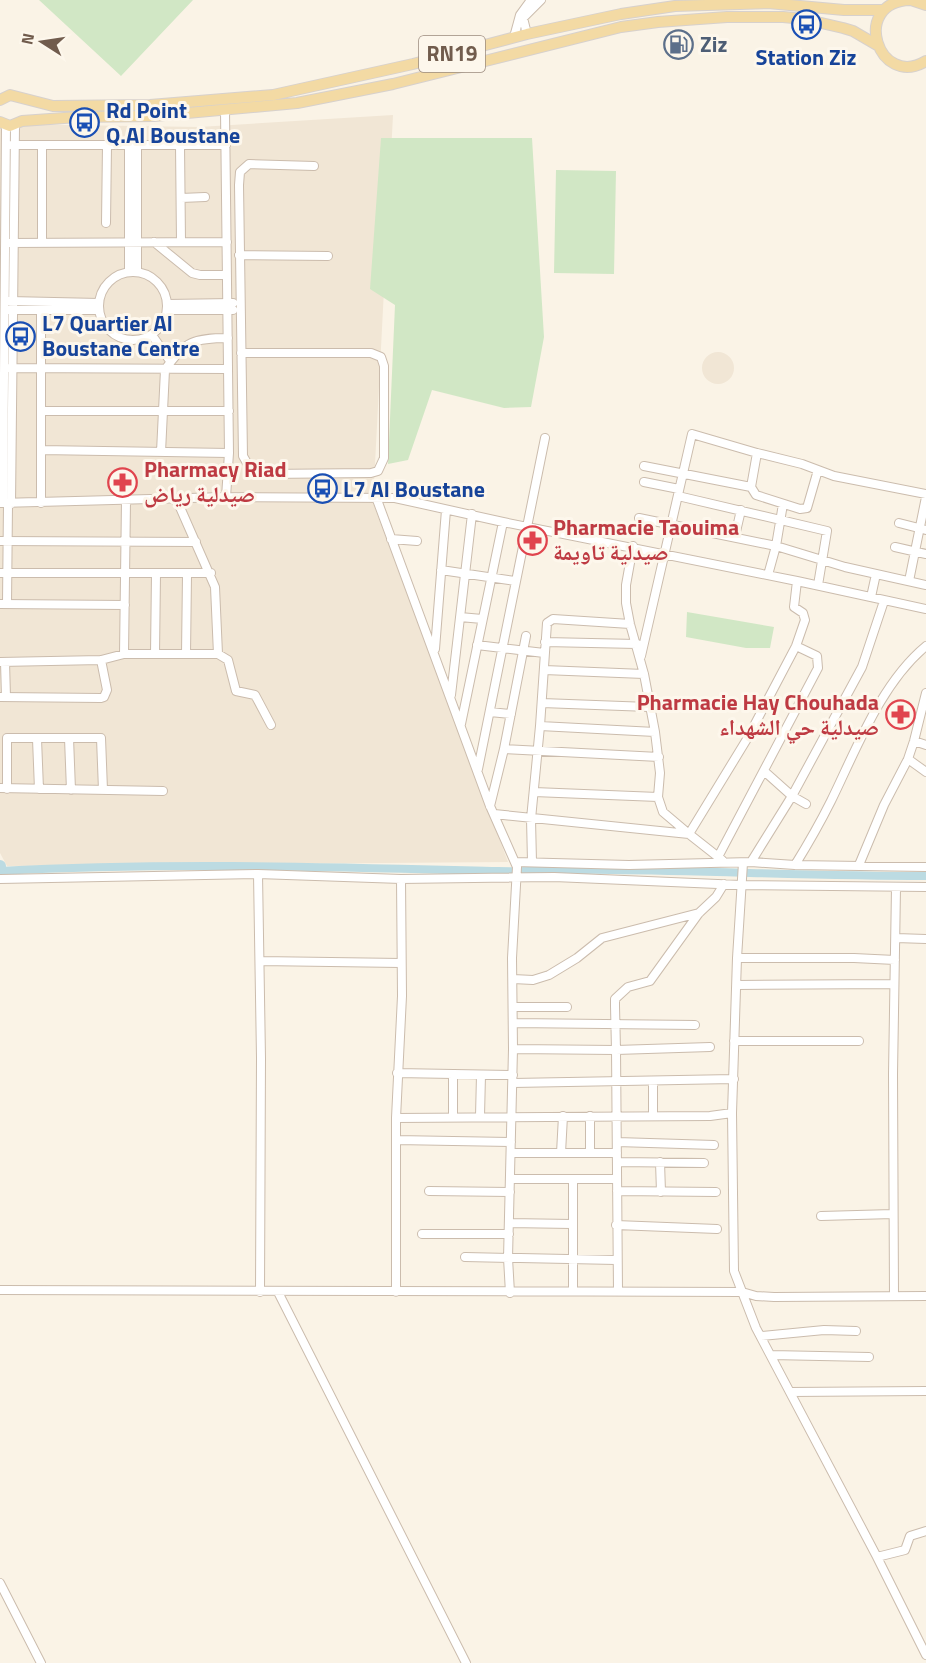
<svg xmlns="http://www.w3.org/2000/svg" width="926" height="1663" font-family="'Titillium Web','Noto Naskh Arabic',sans-serif">
<rect width="100%" height="100%" fill="#faf3e6"/>
<path fill="#f1e6d5" d="M393 115 373 503 508 862 7 866 0 853V124L199 127Z
M702 368a16 16 0 1 1 32 0a16 16 0 1 1-32 0Z"/>
<path fill="#d1e7c5" d="M39 0H193L121 76Z
M381 138H532L544 337 531 407 504 408 432 390 408 460 388 464 395 305 370 289Z
M556 170 616 171 614 274 554 273Z
M687 612 774 627 770 648H746L686 637Z"/>
<g fill="none" stroke-linecap="round" stroke-linejoin="round">
<path stroke="#bcdbe2" stroke-width="8" d="M0 867V871C166 862 332 867 498 871 535 872 573 869 610 870 715 871 820 876 926 876"/>
<path stroke="#bcdbe2" stroke-width="12" d="M0 866V867"/>
<defs>
<path id="minor" d="M527 34 523 18 541 0
M514 37 520 15 531 0
M225 111 229 453 226 497
M11 145H226
M129 145V272
M137 145V272
M180 145 181 242
M181 198 205 197
M106 223 107 145
M42 242V145
M154 242 192 273 200 275H227
M8 243 227 242
M239 255 328 256
M99 306a34 34 0 1 1 68 0a34 34 0 1 1-68 0Z
M9 301 99 303
M167 304 233 303
M9 310H99
M167 310H233
M152 335 170 361
M241 353H371L381 357 384 366V458L378 471 371 473 265 474 250 468 243 456 239 185 240 172 249 164 314 166
M9 368 228 369
M41 411H229
M41 450 229 453
M161 452 165 370C184 341 195 338 228 338
M757 453 751 487 756 495 800 509 807 508 818 470
M644 466 751 487
M644 482 679 489
M678 496 827 531 818 585
M376 497 490 806 517 867 512 958 513 1049 508 1258 510 1293
M174 499 179 505 215 587 218 654
M0 503 226 497 395 498 503 522 797 581 926 609
M3 503 6 125
M41 503V310
M11 504 15 125
M639 518 776 546 845 567 926 585
M899 523 926 530
M735 536 741 510
M391 539 417 541
M0 541 196 542
M633 546 626 585V603L630 624 644 674 655 732 660 773 658 797 663 812 689 834 747 739 796 646 805 620 803 613 794 607 797 581
M895 547 926 554
M441 570 515 581
M0 573H211
M768 575 776 546 783 504
M909 581 926 497
M871 597 876 574
M0 604 125 605
M7 604 8 504
M460 617 482 619
M545 642 637 644
M477 645 544 653
M435 649 446 510
M124 654 126 501
M155 654 156 574
M186 654 187 575
M641 656 692 434 757 453 802 464 834 476 926 494
M0 662 101 660 124 654H218L228 660 236 691 255 695 271 725
M5 662 6 697
M544 670 644 674
M451 695 472 514
M0 697 101 698 104 697 107 690 101 660
M542 703 649 707
M490 712 511 714
M461 724 503 522
M540 726 655 732
M69 738 71 790
M37 739 39 789
M914 741 926 745
M504 749 659 757
M908 759 926 772
M478 769 545 438
M764 771 792 796 806 804
M0 788 163 791
M7 789V738H101L103 790
M534 792 658 797
M490 806 504 749 526 636
M494 814 689 834 722 860
M718 857 818 668 817 656 796 646
M515 862 629 865 751 862 795 865 926 867
M532 862 531 819 540 726 547 623 553 619 630 624
M751 862 792 796 862 667 884 601
M743 863 737 958 732 1113 734 1271 756 1328 877 1557 926 1655
M795 865C808 844 820 823 831 801 856 750 881 683 926 646
M859 865 884 805 908 759 914 741 926 693
M258 874 261 1058 260 1292
M0 879 258 874 401 879 554 877 741 885 926 887
M896 938 926 939
M737 958H854L895 960
M260 961 401 963
M513 979 533 980 549 975 577 958 602 938 699 913
M737 985 894 984
M513 1007H567
M514 1023 695 1025
M734 1041H859
M710 1047 616 1050 615 1006V999L628 987 650 981 699 913 716 897 724 884
M513 1049 616 1050 618 1291
M397 1073 513 1075
M653 1081V1116
M513 1083 734 1079
M453 1116V1074
M480 1116 481 1075
M396 1118 710 1116 732 1113
M396 1140 511 1142
M617 1142 714 1145
M511 1153H617
M561 1153 563 1116
M590 1153V1116
M618 1162 704 1163
M660 1162 661 1192
M510 1179H617
M573 1180V1291
M429 1191 510 1192
M617 1191 716 1192
M821 1216 893 1214
M509 1223 572 1224
M616 1225 717 1229
M422 1234H509
M465 1257 616 1260
M0 1290 742 1292 756 1296 774 1297 926 1296
M278 1292 466 1663
M396 1292V1118L402 996 401 879
M894 1296 893 1074 896 888
M761 1336 824 1330 856 1331
M771 1355 869 1357
M790 1392 926 1391
M877 1557 905 1550 910 1536 926 1531
M0 1583 41 1663"/>
<path id="major" d="M910 0C850 2 878 90 926 61
M911 0 926 5
M0 100 10 95 53 106 150 105 273 95 413 64 527 34 621 14 675 6 768 3 844 10H884
M0 122 10 126 22 121 78 117 154 116 297 103 393 84 621 27 658 22 727 17H783L804 19 843 28 853 31 877 45"/>
</defs>
<use href="#minor" stroke="#cbbcad" stroke-width="10"/>
<use href="#major" stroke="#d7d1cd" stroke-width="12"/>
<use href="#minor" stroke="#fff" stroke-width="8"/>
<use href="#major" stroke="#f3daa4" stroke-width="10"/>
</g>
<defs>
<symbol id="bus-ring" viewBox="-11 -11 22 22"><circle r="9.5" fill="#fdf7ec" stroke="#1a4fb4" stroke-width="1.5"/><path d="M-5-6H5V4H4V6H2V4H-2V6H-4V4H-5ZM-3.5-4V0h7V-4ZM-3.5 1.2v1.5H-2V1.2ZM2 1.2v1.5H3.5V1.2Z" fill="#1a4fb4"/></symbol>
<symbol id="fuel-ring" viewBox="-11 -11 22 22"><circle r="9.5" fill="#fdf7ec" stroke="#5c6f8a" stroke-width="1.5"/><path d="M-5.5-6h7V0h2V4h1.3V-2.5L3-4.5l.8-.8L6-3V5H2.5V1h-1V6h-7ZM-4.2-4.7v3.2H.2V-4.7Z" fill="#5c6f8a"/></symbol>
<symbol id="pharmacy-ring" viewBox="-11 -11 22 22"><circle r="9.5" fill="#fdf7ec" stroke="#e0444e" stroke-width="1.5"/><path d="M-2-6h4v4h4v4h-4v4h-4v-4h-4v-4h4Z" fill="#e0444e"/></symbol>
</defs>
<g fill-rule="evenodd">
<use href="#bus-ring" x="790" y="8" width="33" height="33"/>
<use href="#fuel-ring" x="662" y="28" width="33" height="33"/>
<use href="#bus-ring" x="68" y="106" width="33" height="33"/>
<use href="#bus-ring" x="4" y="320" width="33" height="33"/>
<use href="#pharmacy-ring" x="106" y="466" width="33" height="33"/>
<use href="#bus-ring" x="306" y="472" width="33" height="33"/>
<use href="#pharmacy-ring" x="516" y="524" width="33" height="33"/>
<use href="#pharmacy-ring" x="884" y="698" width="33" height="33"/>
</g>
<g text-anchor="middle" stroke-width="6" stroke-linejoin="round" paint-order="stroke">
<rect fill="#fdf7ec" stroke="#9b8a7d" stroke-width="1.5" x="419" y="36" width="66" height="36" rx="4.5"/>
<g font-size="21" font-weight="bold" fill="#715c4d">
<text x="452" y="61">RN19</text>
</g>
<g font-size="22" font-weight="bold" fill="#4e5e75" stroke="#fdf7ec" text-anchor="start">
<text x="700" y="52">Ziz</text>
</g>
<g font-size="22" font-weight="bold" fill="#164399" stroke="#fdf7ec" text-anchor="start">
<text x="806" y="65" text-anchor="middle">Station Ziz</text>
<text x="106" y="118">Rd Point<tspan x="106" dy="25">Q.Al Boustane</tspan></text>
<text x="42" y="331">L7 Quartier Al<tspan x="42" dy="25">Boustane Centre</tspan></text>
<text x="343" y="497">L7 Al Boustane</text>
</g>
<g font-size="22" font-weight="bold" fill="#be3a42" stroke="#fdf7ec" text-anchor="start">
<text x="144" y="477">Pharmacy Riad<tspan x="144" dy="25">صيدلية رياض</tspan></text>
<text x="553" y="535">Pharmacie Taouima<tspan x="553" dy="25">صيدلية تاويمة</tspan></text>
<text x="879" y="710" text-anchor="end">Pharmacie Hay Chouhada<tspan x="879" dy="25">صيدلية حي الشهداء</tspan></text>
</g>
</g>
<g transform="translate(42 42) rotate(282)" stroke="#fdf7ec" stroke-width="4.5" paint-order="stroke">
<path d="M0-4.5L10 22L0 15L-10 22Z" fill="#715c4d"/>
<text y="-9" font-size="16" font-weight="bold" text-anchor="middle" fill="#715c4d">N</text>
</g>
</svg>
